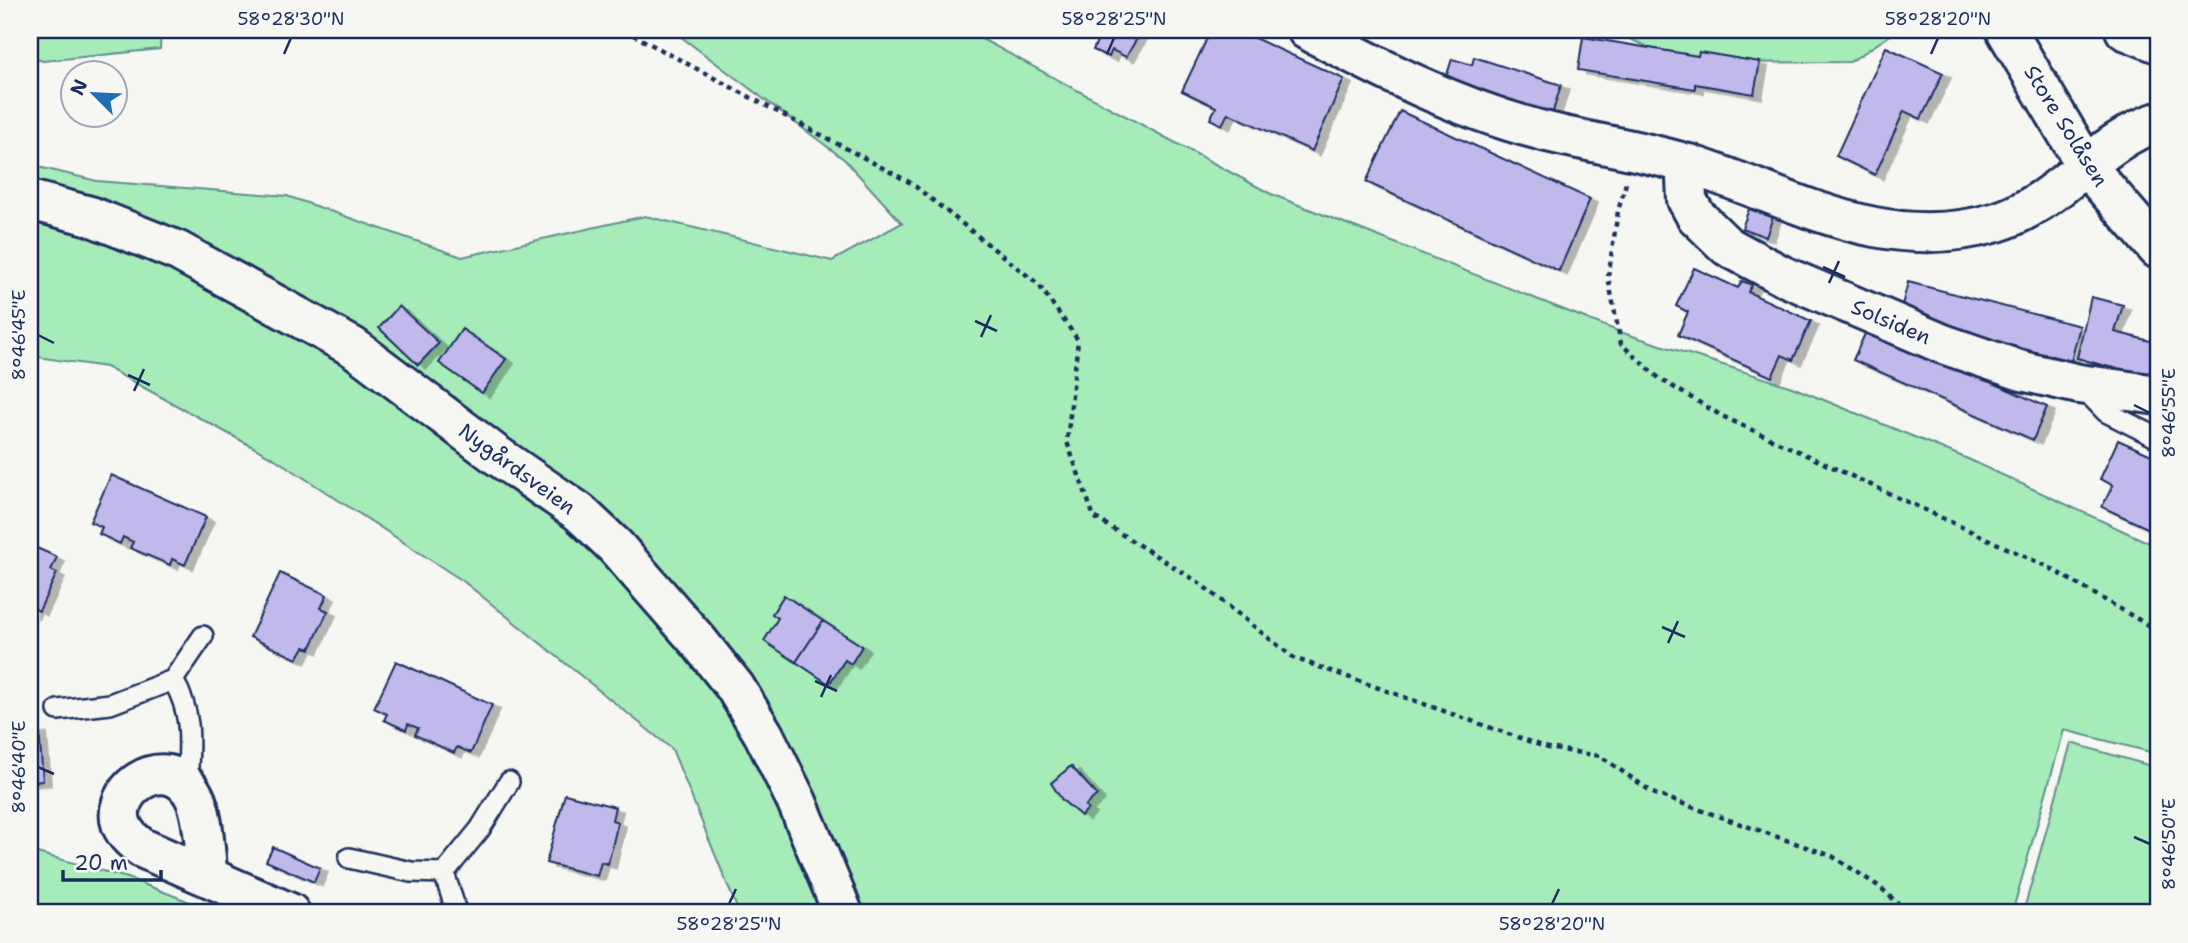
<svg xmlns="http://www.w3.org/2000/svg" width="2188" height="943" font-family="'Shantell Sans',sans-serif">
<defs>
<filter id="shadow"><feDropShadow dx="8" dy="4.5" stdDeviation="0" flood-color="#0004"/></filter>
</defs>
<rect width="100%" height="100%" fill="#f6f6f2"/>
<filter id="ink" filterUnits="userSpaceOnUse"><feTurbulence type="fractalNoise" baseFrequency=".0143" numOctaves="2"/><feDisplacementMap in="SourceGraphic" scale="14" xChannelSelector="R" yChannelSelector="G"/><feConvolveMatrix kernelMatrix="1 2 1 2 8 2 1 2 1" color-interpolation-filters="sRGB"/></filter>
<g filter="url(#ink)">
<path fill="#a6ecb9" stroke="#608e8c" stroke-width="2" d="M30 30H161L160 49 43 61 30 57Z
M672 30H965L1271 194 1620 332 1792 387 1968 459 2158 547V754L2064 730 2012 913H739L672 749 463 581 275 459 106 367 30 356V165L97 181 287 196 462 257 645 216 832 261 902 223 845 160Z
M1609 30H1898L1850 62 1685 63Z
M2071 743 2158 768V913H2023Z
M30 851 128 878 218 913H30Z"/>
<path fill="#c1b9eb" stroke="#1b2f5e" stroke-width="2" filter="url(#shadow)" d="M1084 30H1142L1126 57 1112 50 1109 57 1093 50 1099 37Z
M1211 30H1237L1344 79 1312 151 1228 113 1222 125 1210 119 1216 107 1182 91Z
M1583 37 1698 56 1699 52 1760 62 1754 94 1695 84V89L1578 70Z
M1886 47 1943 73 1921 119 1904 111 1875 175 1836 156Z
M1474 57 1561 85 1551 118 1444 84 1452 59 1472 65Z
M1400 111 1590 199 1559 271 1366 182Z
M1749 209 1773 217 1766 237 1742 228Z
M1694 268 1738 288 1742 281 1752 285 1748 292 1811 321 1793 360 1782 355 1772 377 1678 335 1688 312 1676 306Z
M1908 282 2080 326 2071 361 1899 317Z
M2091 297 2123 305 2115 332 2158 343 2148 378 2077 358Z
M399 306 439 343 418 365 379 328Z
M1868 327 2047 407 2033 440 1853 360Z
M462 329 506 359 482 393 439 363Z
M2118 440 2158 458V533L2102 507 2113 485 2100 479Z
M111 475 206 517 185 565 172 559 170 565 130 548 133 542 123 537 120 544 99 534 102 527 90 522Z
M30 545 57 557 51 570 57 573 39 611 33 608 30 616Z
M280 573 327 595 321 608 328 611 310 649 304 647 297 659 250 637Z
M784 595 823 621 796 662 764 641 778 618 772 614Z
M823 621 862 646 851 664 845 660 829 684 796 662Z
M396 661 492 705 471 753 457 747 454 753 415 735 418 728 408 724 406 730 384 720 387 714 374 708Z
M39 729 43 781 30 782V730Z
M1071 766 1097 795 1085 806 1088 809 1081 816 1062 800 1051 783Z
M565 794 615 807 612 820 618 822 608 864 601 862 597 876 546 863Z
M273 847 320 868 314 882 266 861Z"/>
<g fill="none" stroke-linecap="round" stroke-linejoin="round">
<defs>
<path id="service" d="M2082 387 2106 412 2158 438
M173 680C194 715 189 746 187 785
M58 710 110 704 173 680 203 636
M349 858 411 872 444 873 480 829 509 782
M444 873 457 913"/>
<path id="minor" d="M1307 30C1381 69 1454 107 1536 129 1587 143 1640 149 1691 165 1794 198 1884 256 1997 222 2060 203 2097 141 2158 122
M2125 30 2158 43
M1690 164 1686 179 1687 200 1696 216 1727 246 1781 275 1943 344 2022 371 2079 384 2158 395
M30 200 90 216 178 251 353 347 495 454 579 512 615 546 699 642 735 687 764 735 797 802 843 913
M208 877C205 856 204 814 194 796 167 745 99 795 126 833 130 839 137 844 142 848L290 913"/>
<path id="tertiary" d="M2006 30 2087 167 2158 249"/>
</defs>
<use href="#service" stroke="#1b2f5e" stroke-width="24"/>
<use href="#minor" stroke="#1b2f5e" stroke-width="44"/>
<use href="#tertiary" stroke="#1b2f5e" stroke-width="44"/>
<path stroke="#1b2f5e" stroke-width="4.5" stroke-dasharray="5 5" stroke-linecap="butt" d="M624 30 911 183 1038 284 1078 340 1067 442 1094 517 1198 582 1294 658 1548 748 1600 756 1655 794 1832 856 1880 887 1908 913
M1626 183 1618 211 1608 277 1621 344 1660 379 1722 416 2050 568 2158 631"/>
<use href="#service" stroke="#f6f6f2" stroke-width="19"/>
<use href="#minor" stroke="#f6f6f2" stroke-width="38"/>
<use href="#tertiary" stroke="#f6f6f2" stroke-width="38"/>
</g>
</g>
<path fill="none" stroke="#1b2f5e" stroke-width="2.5" d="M284 54 291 38M1107 54 1114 38M1931 54 1938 38M1823 267 1845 277M1829 283 1839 261M975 321 997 331M38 335 54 343M981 337 991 315M128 375 150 385M134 391 144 369M2134 405 2150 413M1662 627 1685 637M1668 643 1678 621M815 681 837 691M821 697 831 675M38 767 54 774M2134 837 2150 844M729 904 736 889M1552 904 1559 889"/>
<g text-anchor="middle" stroke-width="5" stroke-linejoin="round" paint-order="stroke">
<g font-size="21" fill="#1b2f5e" stroke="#f6f6f2">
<text transform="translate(2066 126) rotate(58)" y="7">Store Solåsen</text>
<text transform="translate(1891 322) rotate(23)" y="7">Solsiden</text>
<text transform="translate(517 469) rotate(36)" y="7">Nygårdsveien</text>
</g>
</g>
<rect width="2188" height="943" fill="none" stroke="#f6f6f2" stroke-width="77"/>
<g transform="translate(94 94) rotate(294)"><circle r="33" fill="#f6f6f2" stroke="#9ea6b7" stroke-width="2"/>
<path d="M0-5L12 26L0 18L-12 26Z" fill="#1f6fb2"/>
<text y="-10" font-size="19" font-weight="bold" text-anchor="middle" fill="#1b2f5e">N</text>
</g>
<path d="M63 870v10h98v-10" fill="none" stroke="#1b2f5e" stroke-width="3.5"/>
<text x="74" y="870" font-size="21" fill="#1b2f5e" stroke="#f6f6f2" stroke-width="5" paint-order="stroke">20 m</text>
<rect x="38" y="38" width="2112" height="866" fill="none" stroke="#1b2f5e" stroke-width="2.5"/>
<g font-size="18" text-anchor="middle" fill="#1b2f5e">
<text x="291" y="25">58°28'30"N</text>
<text x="1114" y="25">58°28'25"N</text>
<text x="1938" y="25">58°28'20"N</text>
<text transform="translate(19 335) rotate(-90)" y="6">8°46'45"E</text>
<text transform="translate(2169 413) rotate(-90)" y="6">8°46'55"E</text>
<text transform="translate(19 767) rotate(-90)" y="6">8°46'40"E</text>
<text transform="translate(2169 844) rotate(-90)" y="6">8°46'50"E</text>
<text x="729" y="930">58°28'25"N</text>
<text x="1552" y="930">58°28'20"N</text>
</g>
</svg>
